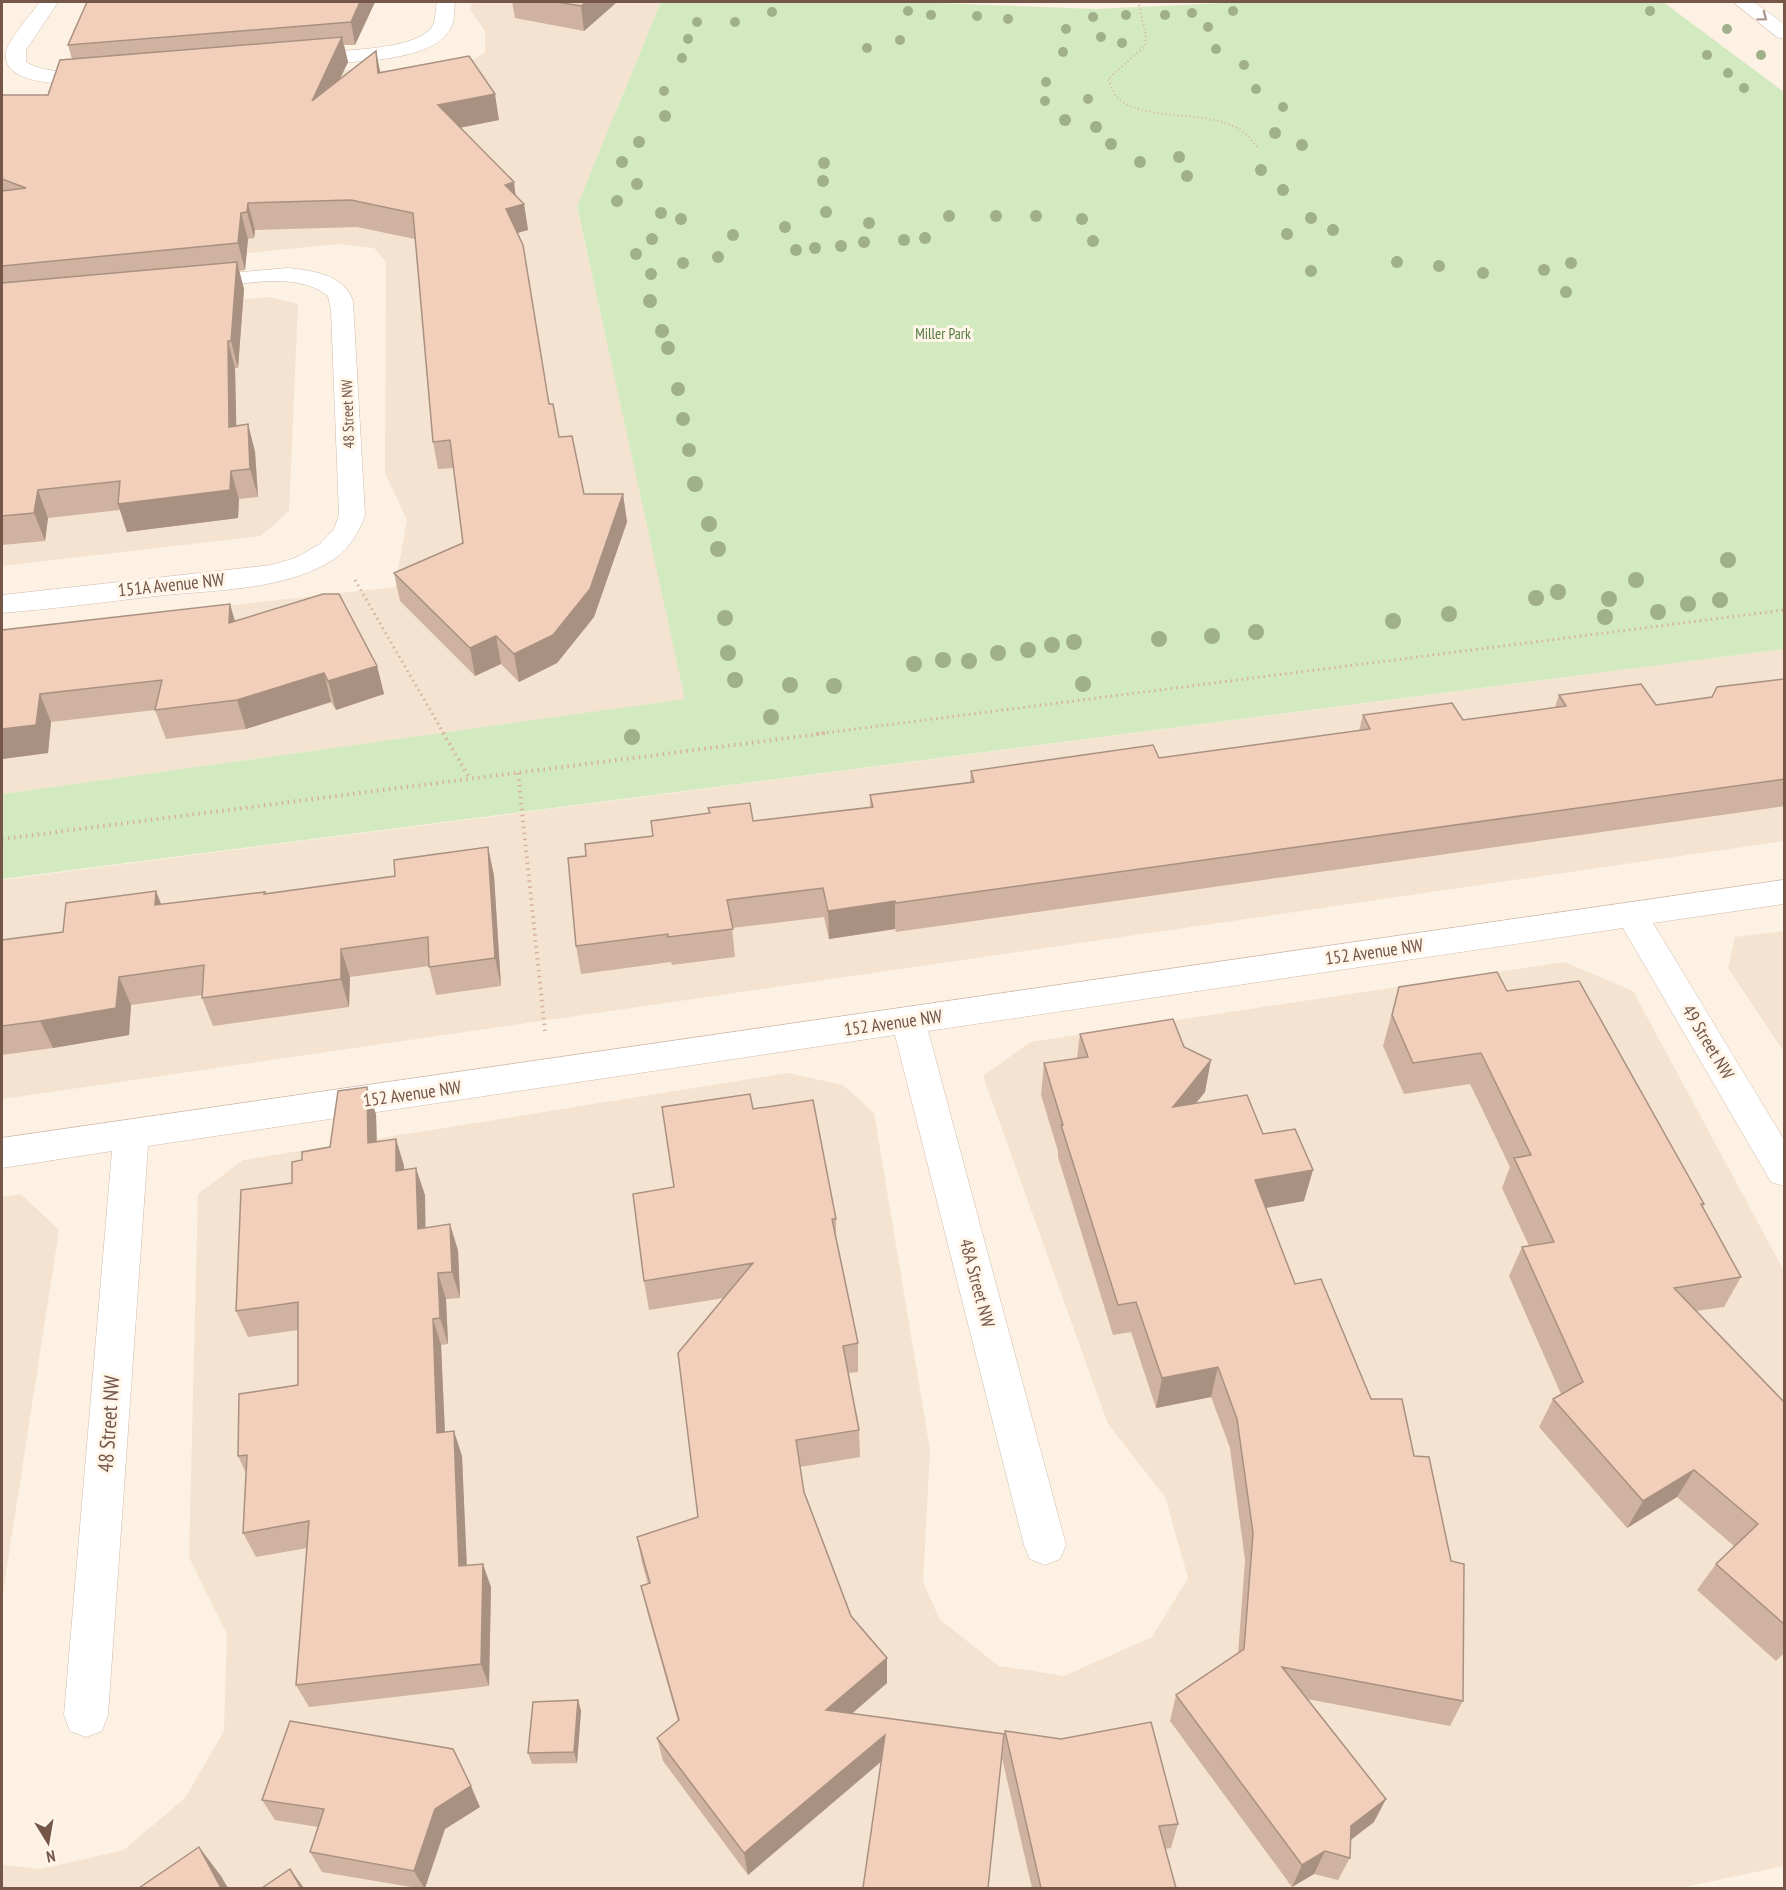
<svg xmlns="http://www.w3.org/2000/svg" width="1786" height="1890" font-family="'PT Sans Narrow',sans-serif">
<rect width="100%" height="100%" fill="#fcf1e3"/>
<path fill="#f4e3d1" d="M473 2H661L577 207 686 699 2 794V631L395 587 407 520 385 473 386 262 374 248 339 244 2 277V105L25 106 93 86 366 69 408 73 461 66 485 53V31L470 9Z
M269 297 298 304 289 511 261 536 2 566V322Z
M1784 649V841L2 1099V880Z
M1784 931V1052L1728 968 1735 937Z
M1564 962 1633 991 1784 1271V1866L1680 1888H2V1865L41 1869 124 1850 185 1798 224 1731 227 1634 189 1557 198 1194 243 1160 788 1073 843 1085 874 1113 930 1450 923 1582 940 1620 999 1666 1064 1676 1152 1637 1188 1578 1165 1497 1108 1424 983 1076 1030 1042Z
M21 1194 59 1230 2 1599V1197Z"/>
<path fill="#d3eac1" d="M661 2H910L1096 9 1245 2H1663L1784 92V649L2 879V794L685 699 577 206Z"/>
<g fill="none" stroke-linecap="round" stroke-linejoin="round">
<defs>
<path id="minor" d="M40 2H58L26 50V62C48 75 75 71 100 69L107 71 110 75 107 79C85 85 0 90 6 52 8 40 32 13 40 2Z
M437 2H455C454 11 455 21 450 29 431 65 337 62 301 64L294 62 291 58 294 54 301 52C328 51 420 52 433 25 436 19 435 9 437 2Z
M288 268C313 271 344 274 353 301L365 515C358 536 346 553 326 564 276 591 212 590 156 596 105 602 53 609 2 613V595L271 565 295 558 320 544 334 529 339 515 331 310 328 296C294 269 238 286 198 290L190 288 186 283 190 278 198 276Z
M1784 880V904L1653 923 1784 1140V1186L1771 1182 1623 928 928 1031 1066 1545 1060 1559 1045 1565 1030 1559 1024 1545 895 1035 148 1146 108 1715 102 1731 86 1737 70 1731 64 1715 112 1151 2 1168V1138Z"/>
<path id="secondary" d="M1733 2H1754L1784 24V39L1777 37Z"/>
</defs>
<use href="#minor" stroke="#cfbbac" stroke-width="1"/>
<use href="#secondary" stroke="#d2baa9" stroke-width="1"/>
<path stroke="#d6b29e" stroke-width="2" stroke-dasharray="1 3" stroke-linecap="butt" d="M1139 5 1146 36 1145 46 1108 79C1111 84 1113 92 1116 96 1139 123 1209 108 1242 131 1248 135 1253 142 1258 148"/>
<path stroke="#d6b29e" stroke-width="3" stroke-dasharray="1.5 4" stroke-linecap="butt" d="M355 580 444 734
M816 734 1784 610"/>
<path stroke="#d6b29e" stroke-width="4" stroke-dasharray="1.5 4.5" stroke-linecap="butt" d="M443 733 470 779
M518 773 545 1031
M2 839 827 733"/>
<use href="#minor" fill="#fff" fill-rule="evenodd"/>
<use href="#secondary" fill="#fff" fill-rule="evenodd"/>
</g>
<g fill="#a0b08a">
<circle cx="908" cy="11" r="5"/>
<circle cx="1233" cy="11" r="5"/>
<circle cx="1650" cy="11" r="5"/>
<circle cx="772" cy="12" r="5"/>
<circle cx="1192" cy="13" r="5"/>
<circle cx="931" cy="15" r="5"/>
<circle cx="1126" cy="15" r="5"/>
<circle cx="1165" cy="15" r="5"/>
<circle cx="977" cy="16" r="5"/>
<circle cx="1093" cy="17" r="5"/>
<circle cx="1008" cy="19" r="5"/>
<circle cx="697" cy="22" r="5"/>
<circle cx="735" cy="22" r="5"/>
<circle cx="1208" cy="27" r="5"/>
<circle cx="1066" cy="29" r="5"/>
<circle cx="1727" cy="29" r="5"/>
<circle cx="1101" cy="37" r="5"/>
<circle cx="688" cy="39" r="5"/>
<circle cx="900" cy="40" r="5"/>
<circle cx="1122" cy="43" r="5"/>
<circle cx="867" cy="48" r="5"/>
<circle cx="1216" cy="49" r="5"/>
<circle cx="1063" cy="52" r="5"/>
<circle cx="1707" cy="55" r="5"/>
<circle cx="1761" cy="55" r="5"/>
<circle cx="682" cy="58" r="5"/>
<circle cx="1244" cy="65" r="5"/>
<circle cx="1728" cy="73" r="5"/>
<circle cx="1046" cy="82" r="5"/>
<circle cx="1744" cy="88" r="5"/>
<circle cx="1256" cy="89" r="5"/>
<circle cx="664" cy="91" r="5"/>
<circle cx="1088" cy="99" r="5"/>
<circle cx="1045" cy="101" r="5"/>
<circle cx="1283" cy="107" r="5"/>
<circle cx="665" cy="116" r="6"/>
<circle cx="1065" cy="120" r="6"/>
<circle cx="1096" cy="127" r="6"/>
<circle cx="1275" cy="133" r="6"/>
<circle cx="639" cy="142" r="6"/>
<circle cx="1111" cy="144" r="6"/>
<circle cx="1302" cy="145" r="6"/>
<circle cx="1179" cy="157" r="6"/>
<circle cx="622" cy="162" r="6"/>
<circle cx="1140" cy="162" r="6"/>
<circle cx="824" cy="163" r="6"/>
<circle cx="1261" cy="170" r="6"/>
<circle cx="1187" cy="176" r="6"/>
<circle cx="823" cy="181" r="6"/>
<circle cx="637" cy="184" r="6"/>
<circle cx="1283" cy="190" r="6"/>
<circle cx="617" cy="201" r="6"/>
<circle cx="826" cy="212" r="6"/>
<circle cx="661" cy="213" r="6"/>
<circle cx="949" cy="216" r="6"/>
<circle cx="996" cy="216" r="6"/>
<circle cx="1036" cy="216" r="6"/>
<circle cx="1311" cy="218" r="6"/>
<circle cx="681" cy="219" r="6"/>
<circle cx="1082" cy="219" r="6"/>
<circle cx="869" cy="223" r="6"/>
<circle cx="785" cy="227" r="6"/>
<circle cx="1333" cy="230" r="6"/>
<circle cx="1287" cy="234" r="6"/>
<circle cx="733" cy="235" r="6"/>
<circle cx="925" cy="238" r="6"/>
<circle cx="652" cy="239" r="6"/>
<circle cx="904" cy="240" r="6"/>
<circle cx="1093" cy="241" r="6"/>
<circle cx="864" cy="242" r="6"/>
<circle cx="841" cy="246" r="6"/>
<circle cx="815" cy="248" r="6"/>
<circle cx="796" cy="250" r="6"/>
<circle cx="636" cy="254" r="6"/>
<circle cx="718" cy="257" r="6"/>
<circle cx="1397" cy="262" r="6"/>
<circle cx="683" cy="263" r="6"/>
<circle cx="1571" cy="263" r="6"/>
<circle cx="1439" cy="266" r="6"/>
<circle cx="1544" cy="270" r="6"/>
<circle cx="1311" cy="271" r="6"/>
<circle cx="1483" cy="273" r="6"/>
<circle cx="651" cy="274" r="6"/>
<circle cx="1566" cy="292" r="6"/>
<circle cx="650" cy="301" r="7"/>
<circle cx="662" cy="331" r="7"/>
<circle cx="668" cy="348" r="7"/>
<circle cx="678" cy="389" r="7"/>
<circle cx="683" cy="419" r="7"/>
<circle cx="689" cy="450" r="7"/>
<circle cx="695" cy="484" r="8"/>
<circle cx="709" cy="524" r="8"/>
<circle cx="718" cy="549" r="8"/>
<circle cx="1728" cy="560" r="8"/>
<circle cx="1636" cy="580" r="8"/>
<circle cx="1558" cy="592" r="8"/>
<circle cx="1536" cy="598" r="8"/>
<circle cx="1609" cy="599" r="8"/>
<circle cx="1720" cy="600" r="8"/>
<circle cx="1688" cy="604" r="8"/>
<circle cx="1658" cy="612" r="8"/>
<circle cx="1449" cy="614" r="8"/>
<circle cx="1605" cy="617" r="8"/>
<circle cx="725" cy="618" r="8"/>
<circle cx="1393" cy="621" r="8"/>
<circle cx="1256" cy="632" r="8"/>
<circle cx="1212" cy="636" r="8"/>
<circle cx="1159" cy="639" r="8"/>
<circle cx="1074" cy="642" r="8"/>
<circle cx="1052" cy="645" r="8"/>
<circle cx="1028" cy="650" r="8"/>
<circle cx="728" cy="653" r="8"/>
<circle cx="998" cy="653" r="8"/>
<circle cx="943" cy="660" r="8"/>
<circle cx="969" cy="661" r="8"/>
<circle cx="914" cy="664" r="8"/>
<circle cx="735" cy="680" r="8"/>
<circle cx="1083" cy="684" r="8"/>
<circle cx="790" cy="685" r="8"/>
<circle cx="834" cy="686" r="8"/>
<circle cx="771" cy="717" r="8"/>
<circle cx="632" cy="737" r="8"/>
</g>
<path fill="#d0b2a0" d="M375 2 355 45H344L348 62 339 79 376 51 380 73 499 120 460 128 516 195 524 204 528 230 517 233 549 404 559 437 584 494H623L627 522 594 617 557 663 519 682 501 664 475 676 400 601 394 573 463 543 454 468 438 469 433 442 415 239 357 227 255 230 254 238 248 239 245 270 239 271 244 289 238 368H235L236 426 248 424 255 452 258 497 239 499 238 518 127 532 120 510 48 518 45 541 2 545V95H48L72 59 68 45Z
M512 2H617L584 31 515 18Z
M230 604 235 621 377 666 384 694 336 710 331 702 246 729 166 739 155 710 51 722 48 753 2 759V630Z
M1785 679V806L896 932 895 929 829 939 824 917 732 928 735 957 672 965 671 962 581 974 576 946 586 856 652 836 709 813 708 808 753 821 870 807V795L970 783 971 771 1159 758 1359 731 1363 715 1463 720 1555 707 1559 695 1656 705 1712 697Z
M488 847 494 876 501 986 436 995 429 966 350 977 349 1007 213 1026 202 998V995L131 1005 129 1035 53 1048 2 1055V940L63 932 161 904 265 892V894L395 876Z
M1399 987 1507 991 1704 1204 1703 1207 1741 1277 1724 1307 1696 1311 1785 1403V1652L1776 1661 1697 1590 1716 1564 1734 1546 1677 1497 1627 1528 1539 1427 1553 1399 1561 1394 1509 1276 1522 1247 1529 1246 1502 1188 1510 1167 1470 1084 1404 1094 1383 1046Z
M1080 1034 1184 1047 1205 1092 1195 1104 1263 1134 1304 1201 1266 1208 1295 1284 1463 1701 1450 1726 1307 1699 1374 1822 1350 1840V1858L1338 1880 1314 1874 1292 1887 1170 1721 1176 1695 1238 1654 1245 1560 1230 1448 1211 1397 1156 1408 1131 1332 1113 1335 1058 1157V1151L1041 1095 1044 1063 1077 1058Z
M753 1109 836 1219V1241L858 1343V1372L848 1373 859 1430 860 1457 800 1467 804 1492 851 1616 887 1683 852 1714 881 1762 748 1875 663 1761 657 1738 678 1721 647 1611 641 1586 648 1584 642 1563 637 1537 698 1517 724 1298 649 1310 644 1281 673 1187Z
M376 1114 377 1142 396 1139 404 1166V1170L425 1195V1227L458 1250 460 1298 446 1299 448 1344 441 1345 445 1432 462 1456 466 1566 491 1587 489 1686 309 1707 296 1685 307 1548 256 1557 243 1533 246 1473 238 1456 298 1385V1330L248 1337 236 1311 302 1160 330 1147Z
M578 1700 581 1711 577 1763 532 1764 528 1753Z
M1005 1731 1178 1824 1171 1848 1165 1849 1176 1888H1032L1002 1758Z
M262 1800 480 1807 445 1829 425 1888H417L322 1872 310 1852 318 1827 275 1820Z"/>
<path fill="#a99182" d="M360 2H375L355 45 351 22Z
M586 2H617L584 31 581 6Z
M342 37 348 62 318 126 312 101Z
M376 51 381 76 378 73Z
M495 94 499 120 442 131 438 105Z
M514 182 517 206 524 204 528 230 510 235 506 209 505 185Z
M248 203 255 230 254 238 247 212Z
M241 213 248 239 245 270 238 243Z
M237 262 244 289 238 368 231 341Z
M228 341 235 368 237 454 229 427Z
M248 424 255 452 258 497 250 469Z
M231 471 239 499 238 518 127 532 118 504Z
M38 490 48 518 45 541 34 513Z
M623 494 627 522 594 617 557 663 519 682 514 654Z
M230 604 238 633 229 623Z
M496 636 501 664 475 676 470 648Z
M377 666 384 694 336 710 328 681Z
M324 673 331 702 246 729 237 700Z
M40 694 51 722 48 753 2 759V729Z
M488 847 494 876 501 986 495 958Z
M156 891 167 919 155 905Z
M895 901V929L829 939 828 911Z
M341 949 350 977 349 1007 341 979Z
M119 977 131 1005 129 1035 53 1048 40 1021Z
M1211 1060 1205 1092 1167 1139 1173 1107Z
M367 1087 376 1114 377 1170 368 1143Z
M396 1139 404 1166 405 1198 396 1171Z
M416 1168 425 1195 426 1255 418 1229Z
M1313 1170 1304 1201 1248 1211 1255 1180Z
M450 1224 458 1250 460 1298 452 1272Z
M438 1273 446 1299 448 1344 440 1318Z
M433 1319 441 1345 446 1458 437 1433Z
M1218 1367 1211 1397 1156 1408 1162 1378Z
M454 1431 462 1456 468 1590 459 1566Z
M1694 1470 1677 1497 1627 1528 1643 1501Z
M483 1564 491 1587 489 1686 481 1664Z
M887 1658V1683L828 1734 826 1710Z
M578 1700 581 1711 577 1763 574 1752Z
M885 1735V1758L748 1875 744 1853Z
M471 1786 480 1807 445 1829 425 1888H424L414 1871 435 1809Z
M1386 1799 1374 1822 1339 1849 1351 1826Z
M199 1847 221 1876 228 1888H221Z
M1325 1851 1314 1874 1292 1887 1302 1865Z
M290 1869 304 1888H301Z"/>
<path fill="#f2cfba" stroke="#a99182" stroke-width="1.5" d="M87 2H360L351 22 68 45Z
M557 2H586L581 6Z
M342 37 312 101 376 51 378 73 469 56 495 94 438 105 514 182 505 185 524 204 506 209 523 245 549 404H553L559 437 572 436 584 494H623L590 589 553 635 514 654 496 636 470 648 394 573 463 543 450 440 433 442 413 213 351 200 248 203 247 212 241 213 238 243 2 266V191L26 188 2 179V95H48L60 60Z
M237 262 231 341H228L229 427 248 424 250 469 231 471 230 490 118 504 120 481 38 490 34 513 2 516V283Z
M323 594H339L377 666 328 681 324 673 237 700 155 710 162 680 40 694 36 725 2 729V630L230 604 229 623Z
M1785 679V779L896 903 895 901 828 911 823 888 727 900 733 929 668 937V934L576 946 568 858 586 856 585 844 653 836 651 821 710 813 708 808 750 803 753 821 873 807 870 795 974 782 971 771 1153 745 1159 758 1370 729 1363 715 1452 703 1463 720 1566 706 1559 695 1641 684 1656 705 1712 697 1717 687Z
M488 847 495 958 429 967 428 937 341 949V979L202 998 204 965 119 977 116 1008 40 1021 2 1026V940L63 932 66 903 156 891 155 905 265 892 264 894 395 876 394 860Z
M1497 972 1507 991 1579 981 1704 1204H1701L1741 1277 1674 1288 1785 1403V1625L1716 1564 1758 1524 1694 1470 1643 1501 1553 1399 1583 1382 1522 1247 1554 1242 1514 1158 1531 1155 1481 1053 1413 1063 1392 1015 1399 987Z
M1173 1019 1184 1047 1211 1060 1173 1107 1247 1095 1263 1134 1295 1129 1313 1170 1255 1180 1295 1284 1321 1279 1371 1399H1402L1414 1456 1429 1457 1451 1561 1464 1564 1463 1701 1282 1667 1386 1799 1351 1826 1350 1858 1325 1851 1302 1865 1176 1695 1244 1649 1253 1533 1237 1419 1218 1367 1162 1378 1136 1302 1118 1305 1061 1125H1063L1044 1063 1088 1057 1080 1034Z
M367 1087 368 1143 396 1139V1171L416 1168 418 1229 450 1224 452 1272 438 1273 440 1318 433 1319 437 1433 454 1431 459 1566 483 1564 481 1664 296 1685 309 1521 243 1533 247 1455 238 1456 239 1394 298 1385V1302L236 1311 241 1190 292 1183V1162L302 1160V1152L330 1147 338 1091Z
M750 1094 753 1109 813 1100 836 1219H832L858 1343 843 1346 859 1430 796 1440 804 1492 851 1616 887 1658 826 1710 1004 1734 988 1888H863L885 1735 744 1853 657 1738 679 1720 641 1586 650 1583 637 1537 698 1517 678 1353 753 1263 644 1281 633 1194 674 1187 662 1107Z
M578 1700 574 1752 528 1753 533 1702Z
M290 1721 453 1749 471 1786 435 1809 414 1871 310 1852 324 1809 262 1800Z
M1151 1722 1178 1824 1159 1826 1176 1888H1041L1005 1731 1061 1739Z
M199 1847 221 1888H139Z
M290 1869 301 1888H262Z"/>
<defs><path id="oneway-chevron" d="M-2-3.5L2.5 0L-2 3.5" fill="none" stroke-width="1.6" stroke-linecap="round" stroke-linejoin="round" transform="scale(1.5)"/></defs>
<use stroke="#ac9a92" href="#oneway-chevron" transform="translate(1763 17) rotate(37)"/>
<g text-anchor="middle" stroke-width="6" stroke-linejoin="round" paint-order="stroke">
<g font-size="15" fill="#547a41" stroke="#fff6e9">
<text x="943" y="339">Miller Park</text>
</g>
<g font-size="15" fill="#745749" stroke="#fff6e9">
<text transform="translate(348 414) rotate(-92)" y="5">48 Street NW</text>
</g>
<g font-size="18" fill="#745749" stroke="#fff6e9">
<text transform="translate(171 585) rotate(-6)" y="6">151A Avenue NW</text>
<text transform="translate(1374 952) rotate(-8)" y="6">152 Avenue NW</text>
<text transform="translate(893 1023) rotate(-8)" y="6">152 Avenue NW</text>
<text transform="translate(1708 1042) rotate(59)" y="6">49 Street NW</text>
<text transform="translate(412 1094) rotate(-8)" y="6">152 Avenue NW</text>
<text transform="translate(977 1283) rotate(75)" y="6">48A Street NW</text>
</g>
<g font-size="21" fill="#745749" stroke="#fff6e9">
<text transform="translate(109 1424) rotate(-86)" y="7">48 Street NW</text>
</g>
</g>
<rect width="1786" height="1890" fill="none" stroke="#745749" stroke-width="6"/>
<g transform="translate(48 1842) rotate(169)" stroke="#fff6e9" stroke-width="4.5" paint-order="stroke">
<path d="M0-4.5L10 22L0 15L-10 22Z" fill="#745749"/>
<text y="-9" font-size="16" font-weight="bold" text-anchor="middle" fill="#745749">N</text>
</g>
</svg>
